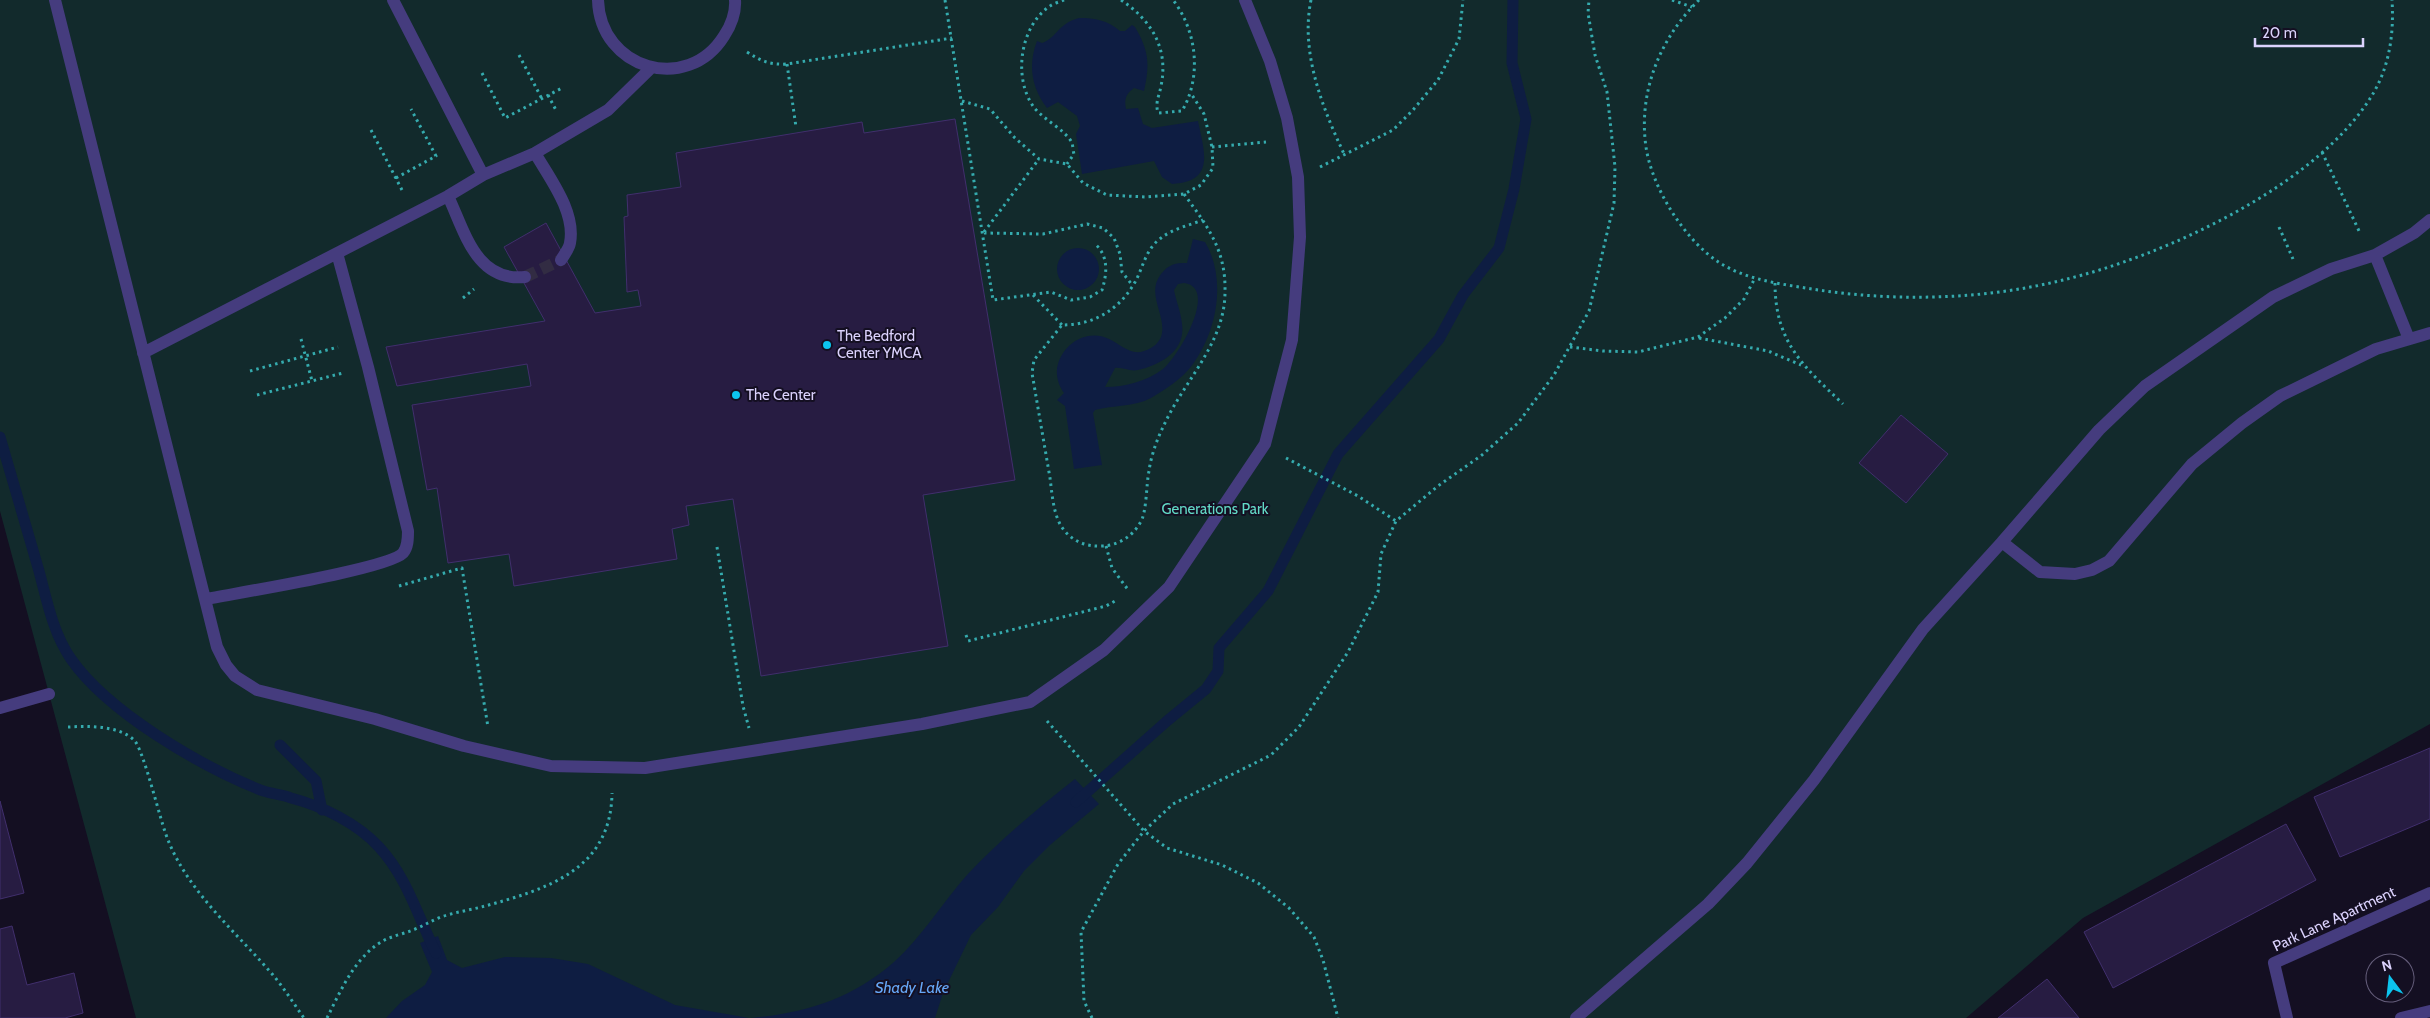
<svg xmlns="http://www.w3.org/2000/svg" width="2430" height="1018" font-family="Cabin,sans-serif">
<rect width="100%" height="100%" fill="#140f22"/>
<path fill="#122a2c" d="M0 0H2430V724L2083 918 1966 1018H136L0 511Z"/>
<path fill="#0e1d42" fill-rule="evenodd" d="M1079 18C1095 18 1107 20 1120 31H1125L1132 25 1135 27C1149 51 1150 64 1144 91L1134 88C1126 94 1124 99 1126 109L1138 108 1143 124 1152 128 1198 121C1204 151 1216 182 1172 184L1162 177 1154 161 1082 174 1076 134 1080 126 1077 116 1058 102 1047 108C1031 87 1028 65 1037 41L1042 43C1057 38 1057 24 1079 18Z
M1193 239 1205 242C1227 279 1217 331 1193 364 1182 379 1166 389 1151 398 1134 407 1113 405 1095 410L1093 413 1102 465 1074 469 1065 406 1057 400 1064 393C1058 385 1055 373 1058 364 1065 342 1088 329 1109 339 1120 344 1131 356 1144 351 1152 349 1161 342 1162 333 1165 313 1146 293 1161 274 1169 264 1175 263 1187 263ZM1184 283C1219 287 1179 356 1163 369 1147 381 1125 387 1105 387L1115 368C1123 367 1130 372 1138 370 1160 365 1186 351 1182 324 1181 312 1176 301 1174 290L1178 284Z
M1057 269a21 21 0 1 1 42 0a21 21 0 1 1-42 0Z
M1075 779 1099 804 1050 845 1024 871 998 907 971 935 943 993 935 1018H751C805 1013 852 999 894 962 922 937 942 903 967 875 1000 840 1038 808 1075 779Z
M438 936 447 960 462 968 505 957 551 958 588 964 675 1005 749 1018H386L402 1001 425 985 432 972 420 943Z"/>
<g fill="none" stroke-linecap="round" stroke-linejoin="round">
<path stroke="#0e1d42" stroke-width="11" d="M0 437C13 482 26 526 39 571 47 601 53 633 71 659 108 712 199 765 258 789 269 794 281 794 291 798 322 806 357 823 379 847 407 877 418 917 436 953
M280 745 316 781 322 810
M1076 802 1167 721 1206 689 1218 671 1219 648 1268 591 1338 454 1439 339 1463 295 1499 248 1514 189 1526 119 1512 63 1513 0"/>
</g>
<path fill="#271c42" stroke="#412f6d" d="M955 119 1015 480 923 495 948 646 761 676 733 499 686 506 689 525 672 529 677 559 514 586 509 554 448 563 437 488 427 490 412 405 531 386 527 364 397 386 386 347 545 321 504 247 546 223 595 313 641 306 638 290 627 292 624 217 628 216 627 195 681 187 676 153 862 122 864 133Z
M1901 415 1948 454 1906 503 1859 463Z
M2430 748V819L2340 857 2314 797Z
M0 801 24 893 0 899Z
M2286 824 2316 880 2113 988 2084 932Z
M12 926 27 985 74 973 83 1013 65 1018H0V929Z
M2047 979 2079 1018H1998Z"/>
<g fill="none" stroke-linecap="round" stroke-linejoin="round">
<path stroke="#322c43" stroke-width="12" stroke-dasharray="12 6" stroke-linecap="butt" d="M525 277 561 260"/>
<path stroke="#35abae" stroke-width="3" stroke-dasharray="2.5 4" stroke-linecap="butt" d="M945 0 993 300 1051 292 1071 300 1090 297 1102 290C1107 274 1109 256 1095 244
M1064 0C1060 2 1054 3 1050 6 1020 26 1013 77 1033 106 1042 119 1066 130 1072 143 1073 146 1073 151 1074 154L1067 164
M1121 0C1151 20 1169 48 1161 86 1159 97 1155 102 1158 113L1182 111C1202 77 1197 31 1173 0
M1311 0C1300 53 1323 109 1345 156
M1672 0 1692 7
M1699 0C1660 38 1638 92 1646 147 1652 188 1685 241 1720 263 1747 280 1781 284 1812 289 1893 302 1983 300 2063 280 2164 256 2320 185 2374 92 2390 64 2394 32 2392 0
M747 52C761 61 770 65 787 64L952 38
M519 55 542 99
M787 64 796 127
M482 73 505 118 562 88
M548 95 557 112
M962 101 990 109 1015 138 1039 159 1067 164 1083 183 1107 195 1146 197 1184 194 1201 185 1213 168 1212 147 1204 114 1192 95
M371 130 403 192
M1212 147 1266 142
M2322 152 2360 233
M1320 167 1393 130 1413 110 1438 80 1459 39 1463 0
M396 178 436 156 411 109
M1184 194C1208 227 1226 250 1225 292 1225 343 1184 381 1164 425 1157 439 1151 456 1149 471 1146 485 1147 513 1140 523 1132 537 1118 545 1103 546 1085 547 1071 541 1061 526 1053 512 1052 493 1050 478 1044 443 1038 408 1032 373L1034 360 1062 325C1091 325 1116 312 1132 287 1143 271 1144 250 1161 238 1172 229 1190 225 1203 220
M2279 227 2293 259
M984 232 1039 159
M984 233 1043 234 1087 224 1103 228 1114 238 1120 254 1122 272 1133 286
M1775 283C1775 342 1803 366 1843 404
M1033 295 1062 325
M463 298 474 289
M1699 338 1768 351 1801 365
M301 339 312 381
M1570 347 1603 351 1638 352 1698 337 1725 318 1744 299 1755 278
M250 371 338 347
M257 395 343 373
M1286 458 1358 496 1396 521
M1106 546 1112 568 1129 591
M717 547 743 706 749 728
M399 586 462 568 488 727
M966 635 968 641 1106 606 1117 600
M1047 721 1144 831 1167 848 1222 865 1258 883 1289 908 1314 937 1323 960 1338 1018
M68 727C87 726 118 725 134 740 144 750 160 821 168 840 189 893 237 933 273 975 284 988 294 1004 304 1018
M327 1018C341 990 354 959 381 942 391 936 403 934 413 930 423 926 431 921 441 917 455 912 471 910 485 906 547 889 611 870 612 793
M1092 1018 1084 1001 1081 932 1118 864 1144 831 1173 804 1271 755 1299 727 1348 652 1378 592 1381 554 1396 521 1438 486 1482 455 1518 423 1554 375 1589 311 1614 203 1615 167 1607 92 1595 55 1588 13 1589 0"/>
<path stroke="#453c7e" stroke-width="12" d="M55 0 217 647 226 665 235 676 257 690 375 719 464 746 551 766 645 768 922 724 1030 702 1104 650 1169 587 1265 444 1292 340 1300 237 1298 177 1287 118 1270 61 1245 0
M598 0C600 69 687 95 724 36 731 26 736 12 735 0
M535 153C550 179 576 212 570 243 569 249 564 255 561 260
M483 175 535 153 608 110 651 68
M448 196C465 232 476 282 525 277
M2375 255 2409 339
M143 353 448 196 483 175 393 0
M2002 542 2099 430 2145 386 2273 297 2331 269 2375 255 2414 233 2430 220
M206 599C236 593 388 569 403 553 408 547 408 539 408 531L368 367 337 253
M0 708 49 694
M1576 1018 1708 904 1747 863 1814 780 1923 629 2002 542 2040 572 2075 574 2092 570 2109 561 2192 464 2242 423 2280 396 2376 349 2430 333
M2287 1018 2274 963 2430 893
M2401 1018 2430 1011"/>
</g>
<g fill="#0cc4ee" stroke="#140f22" stroke-width="2">
<circle cx="827" cy="345" r="5"/>
<circle cx="736" cy="395" r="5"/>
</g>
<g text-anchor="middle" stroke-width="4" stroke-linejoin="round" paint-order="stroke">
<g font-size="15" fill="#dbd2fd" stroke="#140f22" text-anchor="start">
<text x="837" y="341">The Bedford<tspan x="837" dy="17">Center YMCA</tspan></text>
<text x="746" y="400">The Center</text>
</g>
<g font-size="15" fill="#62d9c6" stroke="#140f22">
<text x="1215" y="514">Generations Park</text>
</g>
<g font-size="15" fill="#dbd2fd" stroke="#140f22">
<text transform="translate(2334 919) rotate(-25)" y="5">Park Lane Apartment</text>
</g>
<g font-size="16" font-style="italic" fill="#66a7f7" stroke="#140f22">
<text x="912" y="993">Shady Lake</text>
</g>
</g>
<g transform="translate(2390 978) rotate(345)"><circle r="24" fill="#140f22" stroke="#645d7a"/>
<path d="M0-4L9 19L0 12L-9 19Z" fill="#0cc4ee"/>
<text y="-8" font-size="14" font-weight="bold" text-anchor="middle" fill="#dbd2fd">N</text>
</g>
<path d="M2255 38v8h108v-8" fill="none" stroke="#dbd2fd" stroke-width="2.5"/>
<text x="2262" y="38" font-size="15" fill="#dbd2fd" stroke="#140f22" stroke-width="4" paint-order="stroke">20 m</text>
</svg>
